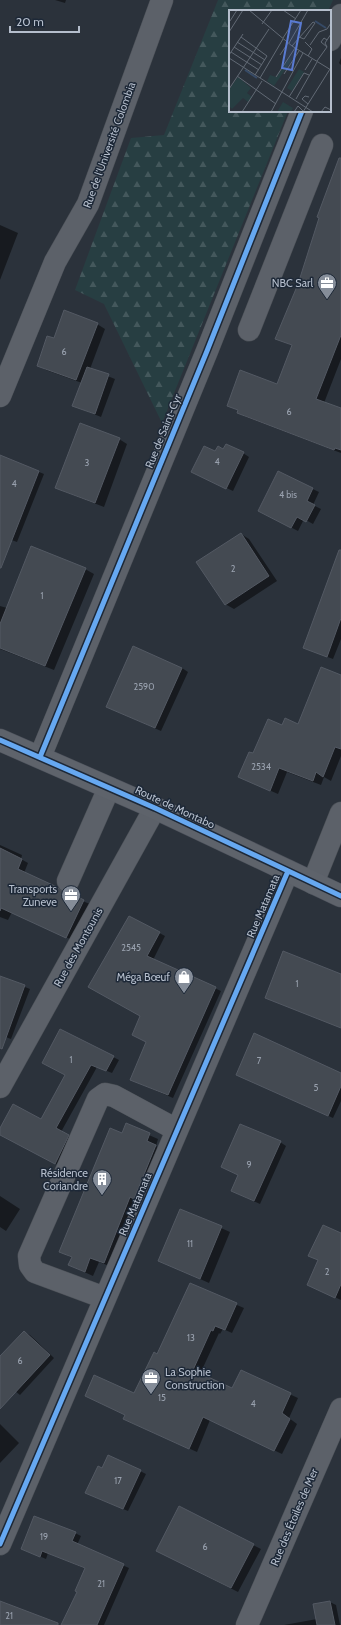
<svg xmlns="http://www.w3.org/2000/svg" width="341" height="1625" font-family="Cabin,sans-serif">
<defs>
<pattern id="forest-firs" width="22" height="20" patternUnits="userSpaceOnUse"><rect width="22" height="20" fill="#273e42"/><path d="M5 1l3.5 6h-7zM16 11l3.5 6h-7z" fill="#44585c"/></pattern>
</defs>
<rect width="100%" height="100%" fill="#2b323b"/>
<path fill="url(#forest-firs)" d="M218 0H333L328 11H230V111H288L162 423 104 304 75 290 131 138 164 135Z"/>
<path fill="#0007" d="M55 0H66L65 3Z
M341 58V65L339 63Z
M341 165V359L324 403 341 409V453L246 417 238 413 239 411 228 405 277 385 293 346 276 338 299 285Z
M0 225 18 233 0 280Z
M97 324 105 329 90 369 115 379 101 417 74 406 82 383 46 370 38 365 54 340Z
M119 439 127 444 104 507 65 492 56 487Z
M223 450 243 453 249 457 233 491 192 472 215 452Z
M0 456 44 474 17 542 0 536Z
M279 473 319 492 313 505 321 509 313 524 304 519 298 531 265 514Z
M241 534 249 539 277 581 234 609 225 604Z
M85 569 94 574 54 670 0 649V606L7 608Z
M341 582V639L333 659 304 648Z
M182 668 188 672 161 731 114 710Z
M341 676V756L331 781 324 777 321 785 287 772 278 794 239 777 253 754 283 726 299 725Z
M0 845 22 855 21 859 28 863 24 873 57 888 65 894 90 904 72 940 12 912 8 920 0 917Z
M129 917 165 936 153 960 221 991 173 1098 131 1080 147 1042 141 1015Z
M0 977 30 989 11 1039 0 1035Z
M60 1030 119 1060 112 1073 97 1067 61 1132 74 1139 60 1166 0 1134V1130L41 1121 66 1075Z
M341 1074V1101L333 1118 243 1077Z
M126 1125 158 1139 156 1146 164 1151 112 1267 99 1262 93 1276 69 1265 72 1258 61 1252Z
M280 1142 286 1146 260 1204 238 1194 239 1175 222 1167Z
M0 1196 20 1209 6 1231 0 1227Z
M181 1210 230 1232 209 1283 160 1261Z
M341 1234V1300L313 1287 319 1260Z
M190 1285 244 1308 232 1333 223 1329 220 1334 219 1333 200 1374 233 1389 241 1372 298 1398 289 1418 297 1424 282 1454 210 1420 197 1452 132 1423 125 1419 126 1415 86 1396 135 1394 158 1355Z
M24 1332 30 1335 54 1358 20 1395 0 1379V1359Z
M0 1424 19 1443 0 1463Z
M140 1471 146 1474 128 1511 92 1496Z
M75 1533 81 1536 77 1545 129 1568 104 1625H62L78 1592 86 1569 48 1553 46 1559 22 1549Z
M253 1545 261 1549 238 1592 165 1555Z
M330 1602 336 1605 340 1625H284L317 1619 314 1605Z"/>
<path fill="#444a52" stroke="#535963" d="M339 158H341V335L316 399 341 408V450L335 448 334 450 237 413 238 410 227 406 240 370 277 384 292 345 275 339 298 284 319 218 317 217Z
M64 310 98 323 76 380 37 366 47 336 54 338Z
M87 367 109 374 95 414 72 406Z
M80 423 120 438 95 503 55 488Z
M226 444 244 452 226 489 191 472 204 446 215 451 218 446 223 449Z
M0 455 39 471 1 568H0Z
M278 471 313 488 307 501 315 505 306 522 297 517 291 528 258 511Z
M241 533 269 576 225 605 196 562Z
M31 546 86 568 45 666 0 648V624Z
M339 550H341V618L327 657 303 648Z
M133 646 182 668 155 728 106 707Z
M321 667 341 675V749L335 747 323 777 316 772 313 781 279 768 270 791 238 777 249 752 253 753 268 719 282 725 285 718 298 724Z
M0 848 22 859 18 869 57 887 63 892 70 893 84 900 66 938 1 908 0 911Z
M129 916 160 932 147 956 216 987 168 1095 130 1080 146 1042 132 1035 140 1016 88 987Z
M283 951 341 974V1028L265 998Z
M0 976 25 985 2 1049 0 1048Z
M60 1029 114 1056 106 1071 91 1065 56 1128 69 1135 55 1164 0 1135V1128L13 1104 41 1119 65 1075 42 1063Z
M254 1033 341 1073V1086L328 1116 236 1075Z
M126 1123 150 1133 147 1141 156 1145 134 1199 130 1197 104 1263 90 1258 85 1272 68 1265 72 1257 59 1252 110 1128 122 1133Z
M240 1124 281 1141 254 1201 231 1191 238 1175 221 1167Z
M180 1209 222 1226 200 1279 158 1261Z
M323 1225 341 1233V1284L335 1298 307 1285 318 1260 308 1256Z
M190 1283 237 1303 225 1330 215 1326 213 1331 211 1330 193 1370 232 1388 241 1370 291 1393 282 1413 290 1419 274 1451 203 1417 189 1449 123 1419 125 1415 85 1396 94 1375 134 1393 154 1352 157 1354Z
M24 1331 50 1355 0 1409V1356Z
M108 1455 141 1470 123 1509 85 1493 98 1466 102 1468Z
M179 1506 254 1544 231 1588 156 1551Z
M34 1516 76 1532 72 1541 124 1564 97 1625H61L77 1592 75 1591 85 1568 42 1551 40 1557 21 1549Z
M0 1601 58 1623V1625H0Z
M330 1601 335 1625H317L313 1604Z"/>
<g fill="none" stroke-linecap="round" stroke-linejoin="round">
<defs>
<path id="minor" d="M330 40 341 15
M249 330 322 145
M0 396 55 262 88 204 162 0
M40 757 207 351 302 111
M68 881 109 788
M313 883 341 813
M0 1087 155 808
M105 1298 35 1272 30 1265 29 1256 98 1099 105 1094 114 1096 177 1130
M0 1544 288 871
M247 1625 341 1409"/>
<path id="major" d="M0 740 155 808 341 896"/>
</defs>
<use href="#minor" stroke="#494e55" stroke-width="23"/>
<use href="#major" stroke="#494e58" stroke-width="23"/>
<use href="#minor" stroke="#5c6169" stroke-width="22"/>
<use href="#major" stroke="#5e636b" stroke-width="22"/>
<defs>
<path id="cycleway" d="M0 740 155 808 341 896
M40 757 207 351 302 111
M0 1544 288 871"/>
</defs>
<use href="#cycleway" stroke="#1d2837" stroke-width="8"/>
<use href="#cycleway" stroke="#66a8f1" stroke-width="5"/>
</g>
<defs>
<symbol id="office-pin" viewBox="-11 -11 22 30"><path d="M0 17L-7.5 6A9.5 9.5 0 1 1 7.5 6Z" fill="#858d99" stroke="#1d2837"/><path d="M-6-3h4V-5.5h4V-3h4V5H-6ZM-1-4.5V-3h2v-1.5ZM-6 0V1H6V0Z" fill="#fff"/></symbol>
<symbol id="shop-pin" viewBox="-11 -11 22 30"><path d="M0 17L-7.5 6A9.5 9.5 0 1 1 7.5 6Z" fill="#858d99" stroke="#1d2837"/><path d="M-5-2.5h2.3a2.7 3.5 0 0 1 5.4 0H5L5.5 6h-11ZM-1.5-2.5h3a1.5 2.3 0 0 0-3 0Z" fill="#fff"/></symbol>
<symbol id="building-pin" viewBox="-11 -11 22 30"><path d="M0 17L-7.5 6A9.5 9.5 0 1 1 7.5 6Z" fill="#858d99" stroke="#1d2837"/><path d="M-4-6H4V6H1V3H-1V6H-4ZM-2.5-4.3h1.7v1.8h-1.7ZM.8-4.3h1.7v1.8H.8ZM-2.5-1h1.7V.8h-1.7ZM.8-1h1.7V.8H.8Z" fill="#fff"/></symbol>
</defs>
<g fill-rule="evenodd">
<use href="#office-pin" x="316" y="272" width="22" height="30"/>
<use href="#office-pin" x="60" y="884" width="22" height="30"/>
<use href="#shop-pin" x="173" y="966" width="22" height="30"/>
<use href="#building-pin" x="91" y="1168" width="22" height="30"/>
<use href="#office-pin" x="140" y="1367" width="22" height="30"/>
</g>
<g text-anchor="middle" stroke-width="3" stroke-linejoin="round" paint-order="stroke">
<g font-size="9" fill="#99a1ae">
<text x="64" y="355">6</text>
<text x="289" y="415">6</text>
<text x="217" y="465">4</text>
<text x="87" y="466">3</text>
<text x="14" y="487">4</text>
<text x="288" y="498">4 bis</text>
<text x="233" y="572">2</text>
<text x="42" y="599">1</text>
<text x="144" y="690">2590</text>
<text x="261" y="770">2534</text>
<text x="131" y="951">2545</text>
<text x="297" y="987">1</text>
<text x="71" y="1063">1</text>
<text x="259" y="1064">7</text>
<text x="316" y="1091">5</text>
<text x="249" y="1168">9</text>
<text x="190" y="1247">11</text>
<text x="327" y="1275">2</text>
<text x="191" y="1341">13</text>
<text x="20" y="1364">6</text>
<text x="162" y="1401">15</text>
<text x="253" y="1407">4</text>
<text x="118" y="1484">17</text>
<text x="44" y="1540">19</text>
<text x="205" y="1550">6</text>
<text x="101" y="1587">21</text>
<text x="9" y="1619">21</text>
</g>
<g font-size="11" fill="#b5becc" stroke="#1d2837">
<text transform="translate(109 145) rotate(-70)" y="4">Rue de l'Université Colombia</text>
<text transform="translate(163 431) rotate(-68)" y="4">Rue de Saint-Cyr</text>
<text transform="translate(175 807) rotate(25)" y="4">Route de Montabo</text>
<text transform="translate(263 906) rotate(-67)" y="4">Rue Matamata</text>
<text transform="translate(78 947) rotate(-61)" y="4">Rue des Montounis</text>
<text transform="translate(135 1204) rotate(-67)" y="4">Rue Matamata</text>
<text transform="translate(294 1517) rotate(-67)" y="4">Rue des Étoiles de Mer</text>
</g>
<g font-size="11" fill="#b5becc" stroke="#1d2837" text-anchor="end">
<text x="313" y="287">NBC Sarl</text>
<text x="57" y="893">Transports<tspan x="57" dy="13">Zuneve</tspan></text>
<text x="170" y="981">Méga Bœuf</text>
<text x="88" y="1177">Résidence<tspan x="88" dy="13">Coriandre</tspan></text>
<text x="165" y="1376" text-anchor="start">La Sophie<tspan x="165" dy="13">Construction</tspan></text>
</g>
</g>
<g transform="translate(229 10)">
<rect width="102" height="102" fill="#2b323b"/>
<path d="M9 67 22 78 18 83 23 87 19 92 14 88 3 99 0 96V80Z" fill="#273e42"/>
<path d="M61 47 62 51 45 76 38 71 41 65 47 67ZM70 59 75 62 63 81 58 78ZM54 92 64 98 62 102H48Z" fill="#273e42"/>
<path fill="none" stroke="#364a66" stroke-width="2" d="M86 11 97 18M16 60 28 68"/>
<path fill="none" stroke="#626a75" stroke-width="1" d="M20 0 63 36 102 60M54 0 67 9M1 11 8 0M33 14 43 0M0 22 14 0M12 27 38 46 26 65M70 27 75 29 86 13 84 12M54 28 72 0M8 32 36 50M76 32 83 39 79 46M60 33 79 0M81 35 90 22 98 19 102 13M63 36 84 12M5 37 33 55M98 37 96 33 102 24M98 37 92 32 95 28 98 30M2 42 30 60M0 45 14 24M51 45 59 33M0 48 84 102M88 51 98 37M76 60 83 49M55 64 70 41M8 66 47 94M47 67 66 38M31 68 54 29M0 79 40 19M60 87 75 63 80 65M67 89 88 52M79 94 73 89 76 86 80 87M13 102 33 71M42 102 74 43M65 102 69 96 74 101M74 102 101 59M92 102 96 97 102 100"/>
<path fill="#5a7bd3" fill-opacity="0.15" stroke="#5a7bd3" stroke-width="2" d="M62 11 72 13 63 60 53 58Z"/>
<rect width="102" height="102" fill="none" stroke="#b5becc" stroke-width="2"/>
</g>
<path d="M10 26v6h69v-6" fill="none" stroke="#b5becc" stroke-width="2"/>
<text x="16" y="26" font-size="12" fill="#b5becc" stroke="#1d2837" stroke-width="3" paint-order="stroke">20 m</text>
</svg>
